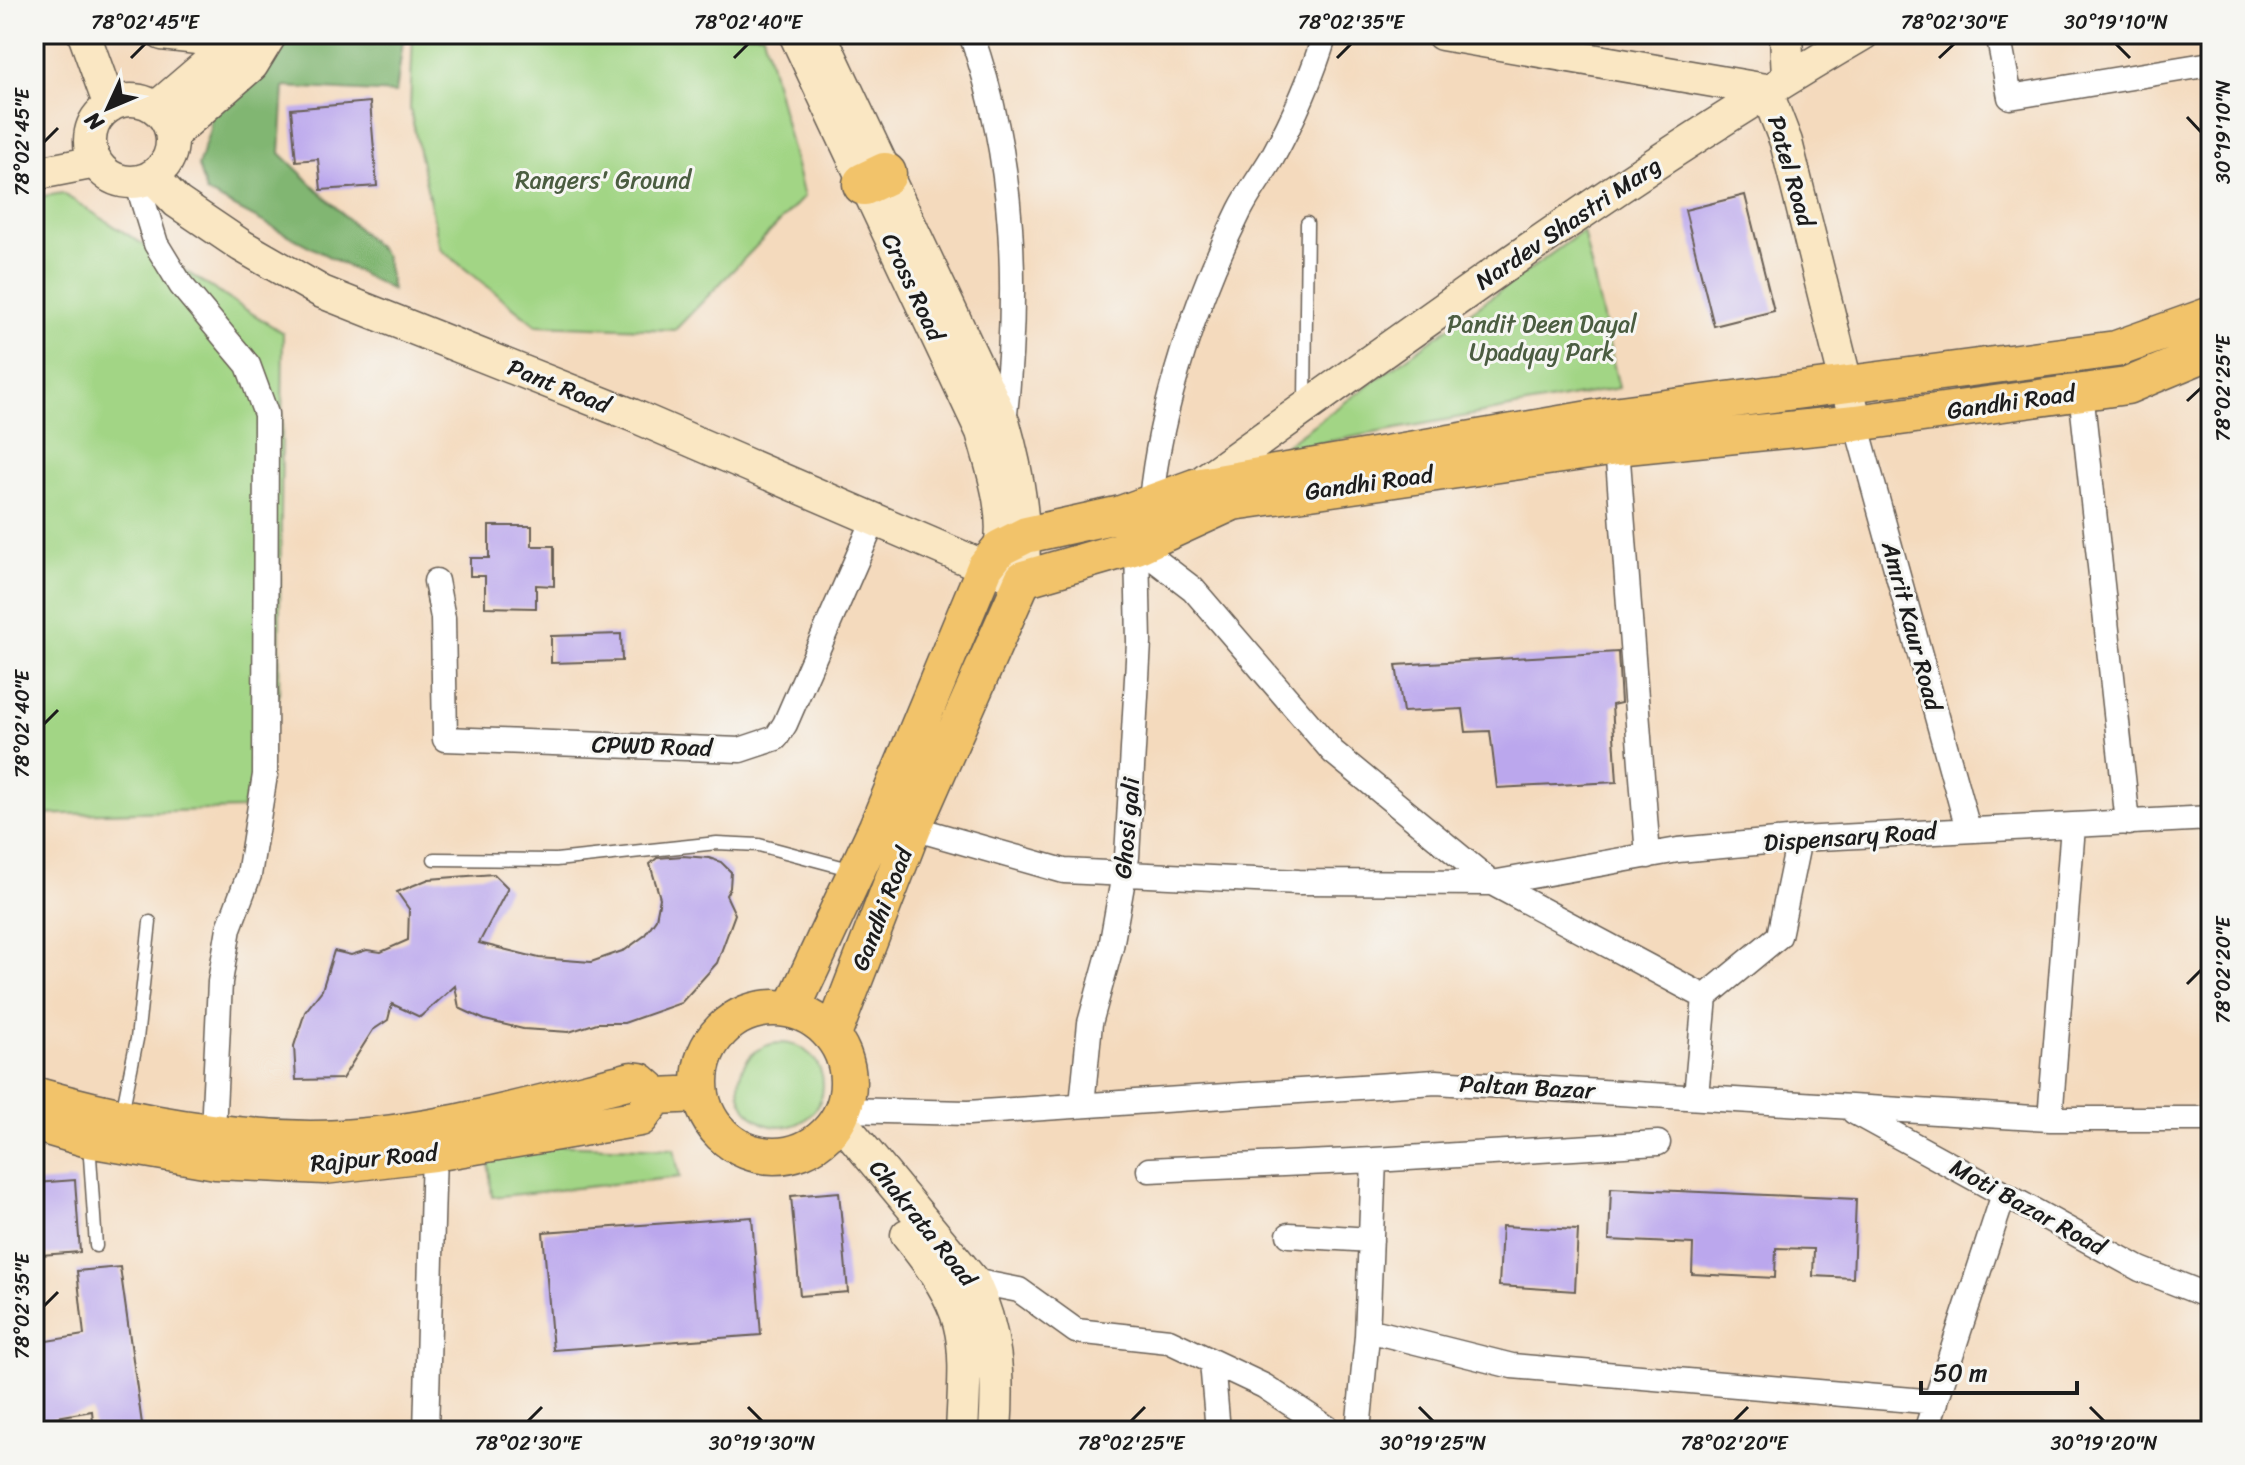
<svg xmlns="http://www.w3.org/2000/svg" width="2245" height="1465" font-family="Sriracha,sans-serif">
<rect width="100%" height="100%" fill="#f6f6f2"/>
<filter id="ink" filterUnits="userSpaceOnUse"><feTurbulence type="fractalNoise" baseFrequency=".0125" numOctaves="2"/><feDisplacementMap in="SourceGraphic" scale="16" xChannelSelector="R" yChannelSelector="G"/><feConvolveMatrix kernelMatrix="1 2 1 2 8 2 1 2 1" color-interpolation-filters="sRGB"/></filter>
<filter id="wash" filterUnits="userSpaceOnUse"><feTurbulence type="fractalNoise" baseFrequency=".006" numOctaves="4" result="noise"/><feDisplacementMap in="SourceGraphic" scale="32" xChannelSelector="R" yChannelSelector="G"/><feGaussianBlur stdDeviation="1.8" result="paint"/><feColorMatrix in="noise" values="0 0 0 0 0 0 0 0 0 0 0 0 0 0 0 0 0 1.4 0 .05"/><feComposite in="paint" operator="in"/></filter>
<g filter="url(#wash)">
<rect width="100%" height="100%" fill="#f4dabd"/>
<path fill="#a2d585" stroke="#5f7850" stroke-width="2" d="M413 34H763L804 197 675 330 536 325 440 249 410 109Z
M62 193 283 333 279 697 242 809 34 815V198Z
M1583 231 1619 388 1277 451Z
M739 1085a42 42 0 1 1 84 0a42 42 0 1 1-84 0Z
M549 1145 674 1149 680 1177 492 1197 488 1156Z"/>
<path fill="#81b672" stroke="#4e6947" stroke-width="2" d="M190 34H404L396 93 284 87 280 153 385 255 392 290 206 192 198 166 210 129 212 51Z"/>
<g id="blocks">
<path fill="#bba7ed" d="M370 102 377 186 321 190 318 159 296 161 291 109Z
M1745 195 1774 311 1714 326 1685 210Z
M489 526H532V546H554V586L536 585V608L485 607V576H470V558H489Z
M621 634 622 661 551 663V636Z
M1618 652 1621 703 1612 705 1617 782 1497 788 1490 731 1466 732 1463 709 1403 712 1396 665Z
M683 856 709 858 721 862 731 872 730 888 726 895 735 914 717 963 681 1003 624 1023H597L569 1032 523 1029 485 1020 459 1008 455 986 420 1017 392 1004 388 1020 373 1030 342 1079 296 1080 294 1046 305 1012 322 990 334 951 351 955 367 950 381 952 408 940 409 909 397 892 429 879 494 874 508 888 479 943 539 958 591 962 625 950 644 936 656 919 660 898 650 864 657 858Z
M75 1180 80 1252 41 1255 36 1183Z
M1611 1188 1856 1199 1853 1278 1813 1276 1814 1249 1776 1248 1775 1278 1692 1274 1693 1244 1609 1240Z
M839 1192 848 1292 800 1296 791 1196Z
M752 1217 761 1335 553 1350 543 1232Z
M1502 1226 1578 1230 1575 1291 1499 1286Z
M120 1267 143 1431H94L92 1411 34 1421V1343L84 1335 77 1271Z"/>
</g>
</g>
<g filter="url(#ink)">
<use href="#blocks" fill-opacity="0" stroke="#685e54" stroke-width="2"/>
<g fill="none" stroke-linecap="round" stroke-linejoin="round">
<defs>
<path id="lane" d="M1305 401 1307 223
M434 859 556 860 717 843 759 845 853 870
M122 1113 137 1039 150 922
M89 1142 96 1246"/>
<path id="street" d="M971 34C1016 160 1019 292 1004 424
M1998 34 2010 97 2211 64
M137 182 156 244 181 285 248 365 266 414 265 775 249 875 229 928 220 982 213 1131
M2081 392 2128 823
M1856 423 1968 829
M1617 447 1648 856
M1151 501C1160 406 1197 296 1240 210 1249 192 1262 175 1272 158 1294 118 1312 77 1325 34
M1137 546 1193 589 1333 752 1492 883 1705 997 1696 1096
M436 581 443 618 445 739 740 750 776 738 785 724 874 520
M913 828 1064 871 1299 882 1492 883 1678 850 1799 839 2211 818
M1705 997 1779 936 1799 839
M1082 1105 1090 1023 1111 947 1127 857 1139 642 1137 546
M844 1110 968 1113 1436 1082 2050 1119H2211
M1854 1112 2140 1269 2211 1297
M2050 1119 2073 826
M1149 1170 1374 1160
M1289 1235 1371 1240
M973 1281 1019 1290 1076 1331 1169 1341 1264 1386 1332 1431
M1367 1336 1374 1160 1658 1143
M1212 1362 1218 1431
M426 1431 434 1153
M1358 1431 1367 1336 1372 1331 1512 1366 1936 1402
M1926 1431 2004 1194"/>
<path id="secondary" d="M84 34 110 106
M162 34 233 42
M795 34 982 432C992 469 1007 510 1000 548
M1442 34 1766 90 1786 142 1856 423
M1786 34 1788 78
M90 141a41 41 0 1 1 82 0a41 41 0 1 1-82 0Z
M156 108 233 42 258 34
M172 135 252 65 271 34
M34 174 96 162
M152 176 177 202 242 246 322 292 632 415 985 567 1023 579C1026 524 1019 477 1004 424L820 34
M1195 487C1414 330 1630 170 1863 34
M839 1119 973 1281C997 1331 999 1377 995 1431
M907 1235C970 1314 967 1333 962 1431"/>
<path id="primary" d="M700 1082a74 74 0 1 1 148 0a74 74 0 1 1-148 0Z
M792 1009 877 827 985 567 1000 548 1026 535 1121 514 1195 487 1612 415 2116 349 2211 315
M833 1035 913 828 1023 579 1137 546 1233 502 1617 447 1856 423 2127 386 2211 351
M34 1095C122 1120 218 1138 310 1139 418 1139 528 1106 632 1080L640 1081 657 1096 701 1094
M34 1123 88 1139 216 1161 324 1166 434 1153 640 1118 657 1096"/>
<path id="highway" d="M864 184 885 174"/>
</defs>
<use href="#lane" stroke="#685e54" stroke-width="15"/>
<use href="#street" stroke="#685e54" stroke-width="27"/>
<use href="#secondary" stroke="#685e54" stroke-width="35"/>
<use href="#primary" stroke="#685e54" stroke-width="39"/>
<use href="#highway" stroke="#685e54" stroke-width="45"/>
<use href="#lane" stroke="#fff" stroke-width="12"/>
<use href="#street" stroke="#fff" stroke-width="24"/>
<use href="#secondary" stroke="#fae7c3" stroke-width="32"/>
<use href="#primary" stroke="#f2c36a" stroke-width="36"/>
<use href="#highway" stroke="#f2c36a" stroke-width="42"/>
</g>
</g>
<path fill="none" stroke="#1c1c1c" stroke-width="3" d="M2116 44 2130 58M131 58 145 44M734 58 748 44M1337 58 1351 44M1939 58 1954 44M2187 117 2201 132M44 142 58 128M2187 401 2201 388M44 724 58 710M2187 984 2201 970M44 1306 58 1292M748 1407 762 1421M1419 1407 1433 1421M2090 1407 2104 1421M528 1421 542 1407M1131 1421 1145 1407M1734 1421 1748 1407"/>
<g text-anchor="middle" stroke-width="6" stroke-linejoin="round" paint-order="stroke">
<g font-size="24" fill="#1c1c1c" stroke="#f6f6f2">
<text transform="translate(1791 171) rotate(74)" y="8">Patel Road</text>
<text transform="translate(1568 223) rotate(-34)" y="8">Nardev Shastri Marg</text>
<text transform="translate(913 287) rotate(65)" y="8">Cross Road</text>
<text transform="translate(559 386) rotate(22)" y="8">Pant Road</text>
<text transform="translate(2011 402) rotate(-8)" y="8">Gandhi Road</text>
<text transform="translate(1369 483) rotate(-8)" y="8">Gandhi Road</text>
<text transform="translate(1912 626) rotate(75)" y="8">Amrit Kaur Road</text>
<text transform="translate(652 746) rotate(2)" y="8">CPWD Road</text>
<text transform="translate(1127 828) rotate(-85)" y="8">Ghosi gali</text>
<text transform="translate(1850 837) rotate(-4)" y="8">Dispensary Road</text>
<text transform="translate(882 909) rotate(-69)" y="8">Gandhi Road</text>
<text transform="translate(1527 1087) rotate(3)" y="8">Paltan Bazar</text>
<text transform="translate(374 1158) rotate(-5)" y="8">Rajpur Road</text>
<text transform="translate(2028 1207) rotate(29)" y="8">Moti Bazar Road</text>
<text transform="translate(923 1223) rotate(51)" y="8">Chakrata Road</text>
</g>
<g font-size="24" fill="#4b5d41" stroke="#f6f6f2">
<text x="603" y="188">Rangers' Ground</text>
<text x="1542" y="332">Pandit Deen Dayal<tspan x="1542" dy="28">Upadyay Park</tspan></text>
</g>
</g>
<rect width="2245" height="1465" fill="none" stroke="#f6f6f2" stroke-width="88"/>
<g transform="translate(108 108) rotate(226)" stroke="#f6f6f2" stroke-width="6" paint-order="stroke">
<path d="M0-6L14 30L0 20L-14 30Z" fill="#1c1c1c"/>
<text y="-12" font-size="22" font-weight="bold" text-anchor="middle" fill="#1c1c1c">N</text>
</g>
<path d="M1921 1381v12h156v-12" fill="none" stroke="#1c1c1c" stroke-width="4"/>
<text x="1933" y="1381" font-size="24" fill="#1c1c1c" stroke="#f6f6f2" stroke-width="6" paint-order="stroke">50 m</text>
<rect x="44" y="44" width="2157" height="1377" fill="none" stroke="#1c1c1c" stroke-width="3"/>
<g font-size="20" text-anchor="middle" fill="#1c1c1c">
<text x="145" y="29">78°02'45"E</text>
<text x="748" y="29">78°02'40"E</text>
<text x="1351" y="29">78°02'35"E</text>
<text x="1954" y="29">78°02'30"E</text>
<text x="2116" y="29">30°19'10"N</text>
<text transform="translate(2223 132) rotate(-90)" y="7">30°19'10"N</text>
<text transform="translate(22 142) rotate(-90)" y="7">78°02'45"E</text>
<text transform="translate(2223 388) rotate(-90)" y="7">78°02'25"E</text>
<text transform="translate(22 724) rotate(-90)" y="7">78°02'40"E</text>
<text transform="translate(2223 970) rotate(-90)" y="7">78°02'20"E</text>
<text transform="translate(22 1306) rotate(-90)" y="7">78°02'35"E</text>
<text x="528" y="1450">78°02'30"E</text>
<text x="762" y="1450">30°19'30"N</text>
<text x="1131" y="1450">78°02'25"E</text>
<text x="1433" y="1450">30°19'25"N</text>
<text x="1734" y="1450">78°02'20"E</text>
<text x="2104" y="1450">30°19'20"N</text>
</g>
</svg>
